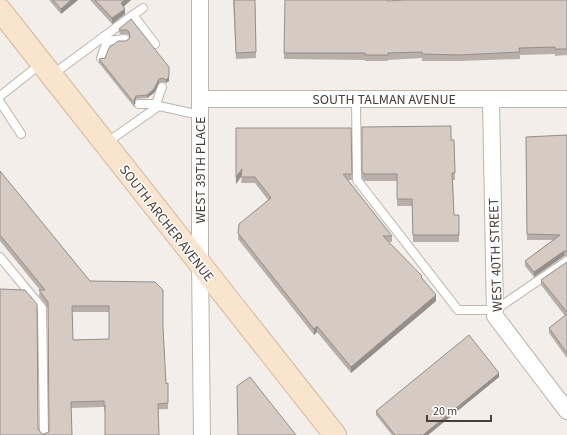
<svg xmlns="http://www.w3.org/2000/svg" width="567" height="435" font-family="'Source Sans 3',sans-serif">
<rect width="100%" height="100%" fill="#f3eee9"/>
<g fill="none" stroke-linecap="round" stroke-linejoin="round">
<defs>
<path id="lane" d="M133 15 143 8
M107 41 125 39
M101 58 107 41
M52 75 133 15 155 44
M0 96 42 63
M356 99 357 180 458 310H495L567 261
M0 102 21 134
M139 104H156
M156 104 162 87
M106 143 159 106 200 115
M0 257 42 308 44 435"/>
<path id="street" d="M200 0V263L202 435
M200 99H567
M491 99 495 316 567 411"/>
<path id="secondary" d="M0 10 335 435"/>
</defs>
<use href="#lane" stroke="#bdb4ad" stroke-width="10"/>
<use href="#street" stroke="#bdb4ad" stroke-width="18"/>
<use href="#secondary" stroke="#d1ba9f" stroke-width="24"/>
<use href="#lane" stroke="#fff" stroke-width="8"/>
<use href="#street" stroke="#fff" stroke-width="16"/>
<use href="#secondary" stroke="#f9e5cd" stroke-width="22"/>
</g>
<path fill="#b8afa8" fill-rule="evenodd" d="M49 0H78L61 14Z
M90 0H131L123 7 125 14 112 24Z
M233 0H255L256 58 236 59Z
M567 0V55L555 56V54L520 55V59L459 61H422V58L388 60V61H365V60L284 59V53L388 1Z
M131 19 169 81 166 83 163 82 159 83 154 93 147 98 136 99 134 102 135 108 99 63V59L105 58 129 38V35L127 34H120L119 32V29Z
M362 127 454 140 455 180H453L454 215H459V242H413L412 206H397V181H364L362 178Z
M236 128H351L352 180H348L392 236V242H389L422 279 436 301 351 373 317 332 314 335 238 239V233L268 200 255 183H241L242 176 236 184Z
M567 135V256H564L534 277 525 266V261L553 240H527L526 137Z
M0 171 90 281 163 328 166 384 168 383V409L104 411V407L71 408 72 435H0L38 429 42 434H44L49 432 48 308 39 296 40 290 0 241ZM72 312H109V339L73 340Z
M567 262V358L549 333V328L565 316 541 285V280Z
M499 377 428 435H392L376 415V411Z"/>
<path fill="#968e88" d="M71 0H78L61 14V9Z
M125 0H131L121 9V3Z
M125 9V14L112 24V18Z
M169 67V81L166 83V80Z
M159 79V83L154 93 147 98V95Z
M136 96V99L134 104V100Z
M242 169V175L236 184V177Z
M564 251V256L534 277V272Z
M436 295V301L351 373V367Z
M317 326V332L314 335V329Z
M499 373V377L428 435H423Z"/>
<path fill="#d6cbc3" stroke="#968e88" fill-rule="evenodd" d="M53 0H71L61 9Z
M95 0H125L121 3 125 9 112 18Z
M234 0H255L256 52 236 53Z
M285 0H388V1L404 0H567V49H555V47L519 48 520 52 459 55 422 54V52L388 53V55H365V53H284Z
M131 19 169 67V77L166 80 163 78 159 79 154 89 147 95 136 96 134 100 135 104 99 59 105 58 109 48 118 41H126L130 38 129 32 127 30H120L119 29Z
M451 126V140H454L455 173H452L454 215H459V235H413L412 199H397V174H364L362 171V127Z
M236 128H351L352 174H343L392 236H383L422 276 421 277 436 295 351 367 317 326 314 329 238 233 239 224 271 198 255 177H241L242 169 236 177Z
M567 135V251H564L534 272 525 261 560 235 527 234 526 137Z
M0 171 90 281 155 282 163 290V327L166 384 168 383V403L158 404 159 435H105V405H104V401L71 402 72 435H0V289L25 290 37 304 38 429 42 434H44L49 432 48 302 39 290H45L0 235ZM72 306H109V339L73 340Z
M567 262V312L541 280Z
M567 314V353L549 328Z
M469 335 499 373 423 435H395L376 411Z
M250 377 296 435H238L237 386Z"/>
<g text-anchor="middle" stroke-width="3" stroke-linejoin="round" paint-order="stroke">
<g font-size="14" fill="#463e38" stroke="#fff">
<text x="384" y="104">SOUTH TALMAN AVENUE</text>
<text transform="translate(200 170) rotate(-90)" y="5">WEST 39TH PLACE</text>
<text transform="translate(167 223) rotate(52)" y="5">SOUTH ARCHER AVENUE</text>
<text transform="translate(495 255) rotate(-92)" y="5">WEST 40TH STREET</text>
</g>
</g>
<path d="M427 415v6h64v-6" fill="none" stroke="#463e38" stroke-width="2"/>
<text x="433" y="415" font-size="12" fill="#463e38" stroke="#ffffff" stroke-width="3" paint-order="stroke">20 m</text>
</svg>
